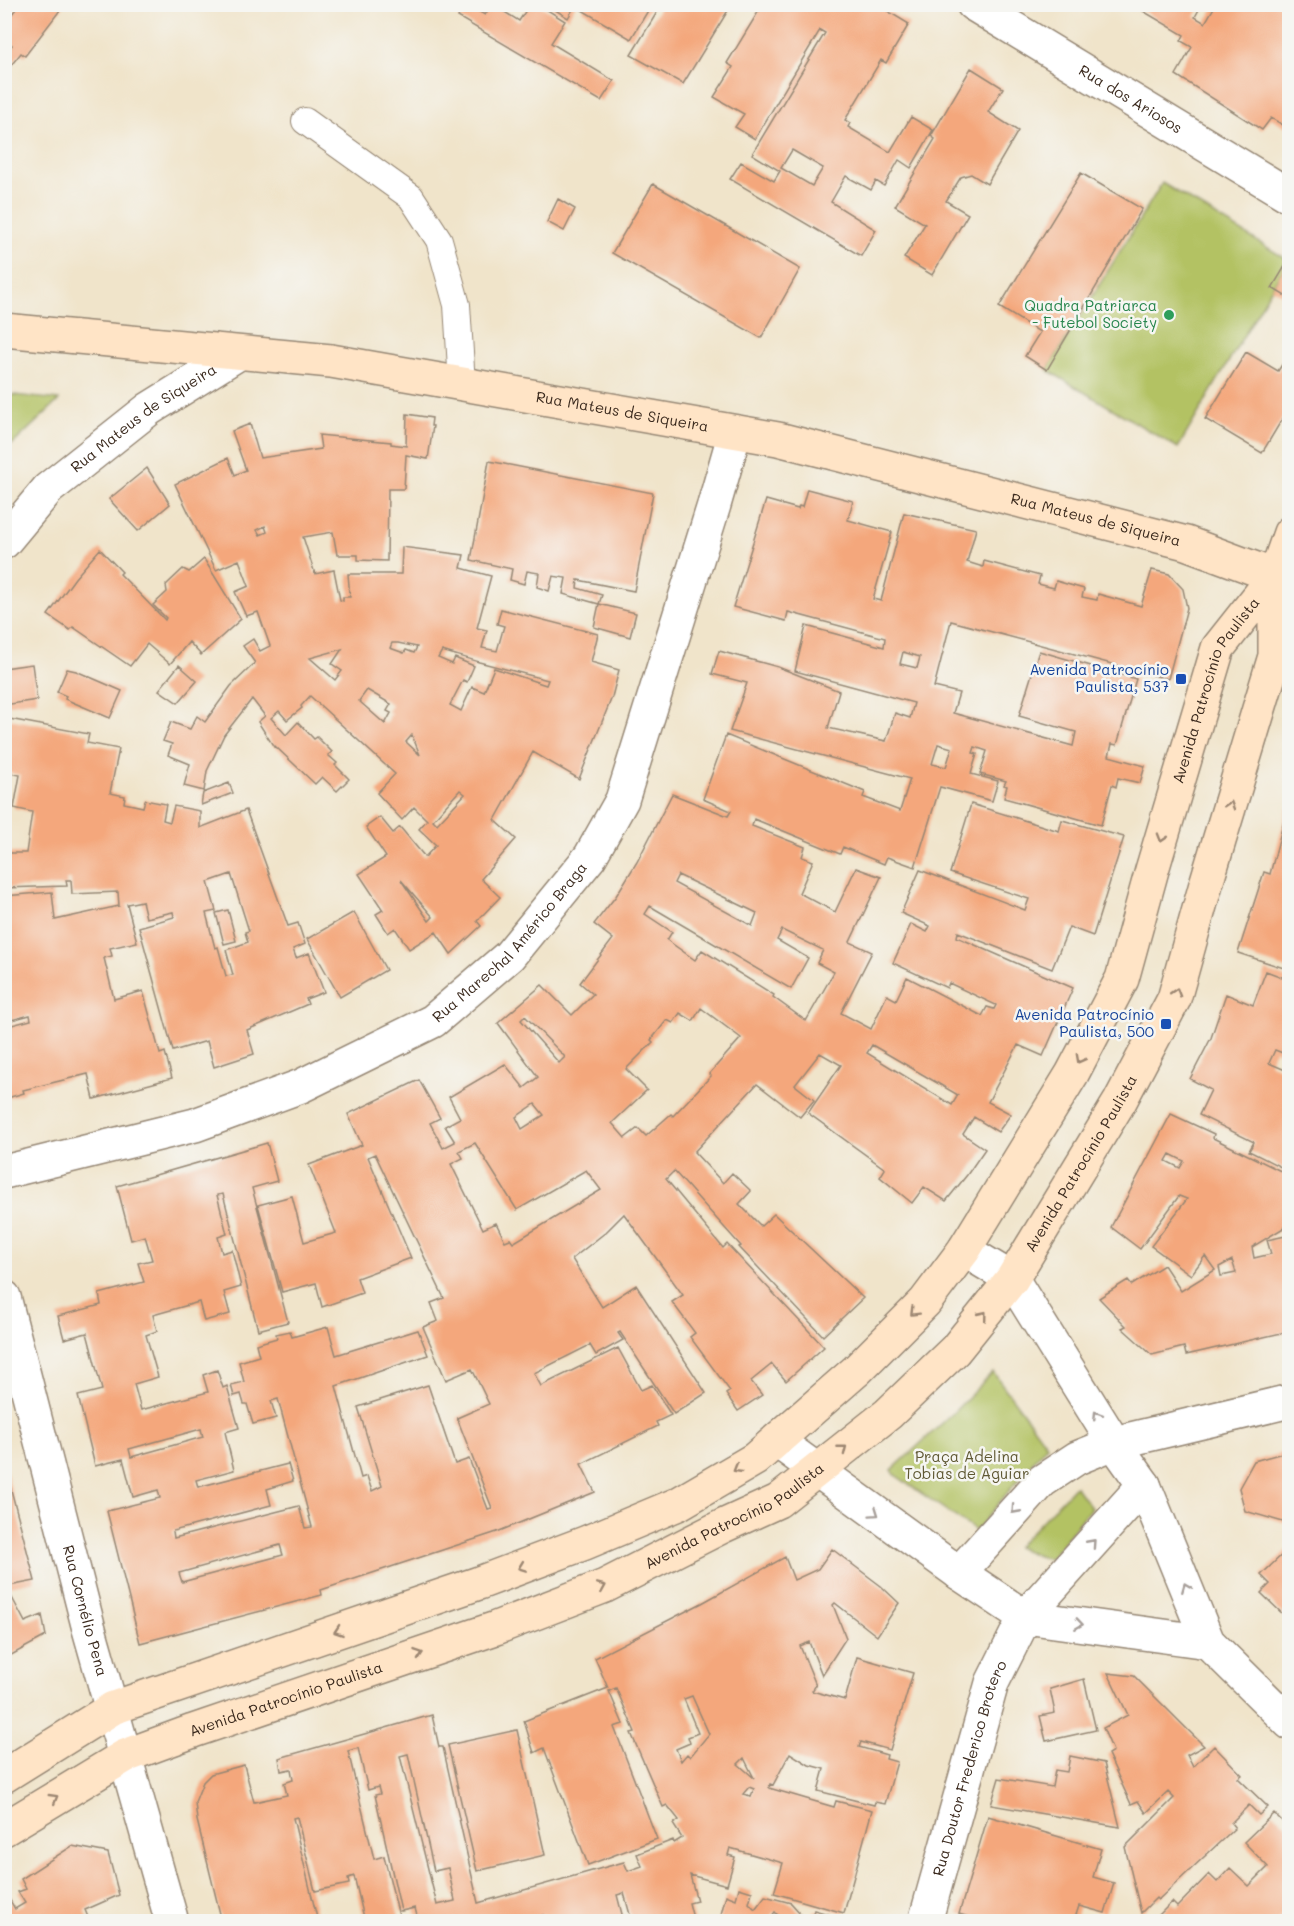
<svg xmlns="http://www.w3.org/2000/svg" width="1294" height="1926" font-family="Mali,sans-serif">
<rect width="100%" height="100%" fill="#f6f6f2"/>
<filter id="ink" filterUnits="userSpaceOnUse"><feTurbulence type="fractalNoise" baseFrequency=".0167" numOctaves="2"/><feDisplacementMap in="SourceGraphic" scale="12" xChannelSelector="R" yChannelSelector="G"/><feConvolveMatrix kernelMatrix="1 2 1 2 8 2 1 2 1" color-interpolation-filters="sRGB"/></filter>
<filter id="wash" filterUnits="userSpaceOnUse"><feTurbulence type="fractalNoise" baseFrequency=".008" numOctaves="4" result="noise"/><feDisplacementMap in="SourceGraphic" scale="24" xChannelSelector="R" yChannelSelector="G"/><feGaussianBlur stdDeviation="1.35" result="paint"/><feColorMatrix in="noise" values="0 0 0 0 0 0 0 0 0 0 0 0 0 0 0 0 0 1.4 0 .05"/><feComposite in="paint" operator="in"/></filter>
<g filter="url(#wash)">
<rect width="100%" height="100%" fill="#f0e4ca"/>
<path fill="#b3c264" stroke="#777641" stroke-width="1.5" d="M1162 183 1288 260 1178 448 1047 370Z
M5 394 59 400 14 443 7 446 5 445Z
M993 1372 1047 1445 976 1531 895 1475 892 1470 951 1415Z
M1075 1486 1091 1508 1050 1559 1038 1556 1017 1547Z"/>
<g id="blocks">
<path fill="#f4a77b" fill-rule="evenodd" d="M465 4 485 15 492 4 519 21 530 4H538L565 21 551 43 614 81 601 101 458 17Z
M546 4H576L568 18Z
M586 4H652L631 39 582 10Z
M662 4H732L683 84 631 55Z
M763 4H876L909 24 886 63 881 60 845 120 850 123 848 127 890 152 911 117 933 130 911 168 899 160 884 186 876 181 871 190 846 176 831 202 876 230 861 256 730 179 741 162 774 181 780 171 752 154 825 33 820 30 755 139 735 127 744 114 714 97 733 67 727 63ZM792 150 823 168 812 186 781 168Z
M1131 4H1202L1195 17 1205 23 1216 4H1290L1282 19 1290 25V129L1271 118 1262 130 1176 75 1192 47 1181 41 1184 35Z
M19 5H64L25 56 21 53 4 74V45L9 49 12 45 4 38V24Z
M971 68 1003 88 988 112 1018 131 987 184 971 174 961 177 946 201 968 214 932 275 904 258 925 224 895 206 935 139 931 136Z
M1081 173 1142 209 1047 370 1025 356 1040 332 999 307Z
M653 184 800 269 761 338 612 253Z
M558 199 575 209 564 231 547 222Z
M1290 258V299L1272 288Z
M1246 352 1278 371 1290 352V406L1262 453 1205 419Z
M407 414 432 418 431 426H433L428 459 406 455 404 489H388L387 561 358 560V555H337L333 532 303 537 315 574 334 570 340 600 343 601V597H350L348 574H401L402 547 464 555 461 568 491 576 477 628 487 630 482 648 497 651 504 626 497 624 501 609 598 634 591 662 619 670 612 697 579 779 533 752 495 820 516 839 481 879 500 897 477 921 481 926 451 954 436 932 409 949 395 928 388 933 376 914 383 910 359 874 386 857 366 827 380 817 393 833 400 827 425 857 436 845 419 829 427 820 414 807 402 820 377 793 395 774 310 696 301 706 302 708 287 720 279 711 271 718 286 735 298 722 314 739 317 737 332 752 328 755 337 763 335 765 349 779 337 791 322 777 315 784 275 746 274 747 258 722 265 716 252 699 224 735 207 771 204 791 184 786 190 764 168 755 172 744 163 741 171 722 190 729 197 716 205 722 231 686 255 663 243 646 253 639 260 651 270 646 258 612 246 616 235 592 249 586 239 560 216 570 175 484 228 458 235 475 246 470 232 431 250 424 260 458 321 449 319 435 391 442V444L406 446ZM265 526 267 532 260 535 257 530ZM392 643H398L417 647 414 653 406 650 404 653 390 648ZM342 649 332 664 342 671 335 680 310 658ZM442 651 479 662 548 680 546 685 494 668 484 692 472 687 461 711 450 705 463 680 467 682 474 666 455 658 452 664 438 658ZM367 690 391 704 387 711 391 713 385 724 359 701ZM412 735 420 755 406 742ZM460 790 465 794 437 824 433 820ZM401 880 433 917 429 921Z
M489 461 653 493 634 591 578 580 577 588 602 595 599 604 563 594 566 578 553 576 549 591 537 587 539 573 527 571 524 584 510 580 512 569 471 560Z
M147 468 170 504 138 531 109 499Z
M807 489 853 501 848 520 892 532 873 599 881 601 904 513 976 529 967 562 983 567 984 561 1040 576 1038 584 1054 588 1056 581 1084 589 1082 597 1097 600 1098 594 1141 606 1152 570 1169 574 1183 589 1187 608 1168 679 951 621 934 687 959 693 953 713 1073 746 1076 732 1019 716 1039 651 1136 679 1117 745 1112 744 1109 756 1145 766 1140 783 1118 778 1116 787 1112 785 1101 825 1004 798 1007 786 1004 785 1006 781 980 774 987 751 975 747 973 753 977 754 971 774 998 781 992 801 940 787 915 867 887 857 884 864 843 847 840 854 754 819 752 826 805 847 802 857 813 861 799 893 835 912 856 868 881 877 850 942 872 952 841 1013 871 1029 887 995 896 1000 907 977 982 1016 987 1007 994 1009 996 1005 949 983 947 988 893 963 911 924 927 932 930 926 901 913 920 870 1025 910 1029 899 950 873 971 804 1059 831 1062 820 1124 837 1093 936 1069 927 1052 969 958 932 957 937 1073 988 1043 1056 1018 1045 988 1102 1011 1114 998 1132 974 1117 963 1134 985 1149 967 1175 946 1201 924 1187 912 1203 880 1177 885 1169 808 1113 841 1065 820 1053 795 1085 814 1100 800 1117 757 1084 694 1152 723 1183 732 1173 751 1191 739 1204 761 1226 774 1214 863 1298 823 1336 739 1247 741 1246 674 1171 666 1179 723 1248 727 1244 824 1347 786 1381 772 1364 751 1381 762 1395 738 1411 726 1394 730 1391 690 1337 695 1333 672 1302 683 1295 624 1214 606 1232 572 1259 602 1307 636 1285 706 1393 674 1414 620 1332 618 1333 623 1340 596 1355 590 1345 534 1373 541 1386 618 1348 641 1390 652 1385 671 1415 656 1422 658 1426 581 1464 595 1492 497 1532 321 1590 322 1595 140 1643 107 1511 160 1498 158 1490 133 1497 123 1459 95 1466 78 1396 102 1390 87 1333 64 1339 58 1316 101 1305 99 1294 144 1282 138 1263 152 1260 145 1236 131 1240 117 1186 267 1143 277 1181 252 1188 288 1322 258 1330 223 1194 217 1195 227 1234 218 1237 222 1253 232 1250 241 1287 224 1292 230 1314 204 1321 199 1302 153 1315 157 1331 146 1335 158 1377 134 1384 141 1410 208 1392 203 1375 217 1370 223 1388 227 1386 239 1428 225 1432 234 1470 196 1480 198 1487 288 1464 293 1481 267 1489 271 1505 173 1531 174 1538 299 1506 305 1528 312 1527 278 1399 271 1401 276 1418 253 1424 247 1404H244L241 1394 234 1396 231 1385 244 1382 239 1362 259 1356 256 1344 277 1338 276 1334 290 1331 292 1337 328 1327 336 1355 418 1330 428 1355 336 1386 361 1478 367 1476 372 1491 382 1486 358 1407 428 1385 455 1464 469 1459 488 1509 492 1508 457 1418 489 1404 472 1369 446 1380 423 1327 438 1321 431 1303 444 1298 375 1154 368 1157 411 1258 357 1278 362 1293 322 1307 316 1283 282 1292 258 1205 292 1196 304 1242 336 1233 309 1165 362 1145 348 1114 419 1080 440 1118 430 1123 443 1148 455 1142 445 1126 460 1118 449 1097 505 1064 524 1088 538 1077 498 1023 542 985 572 1015 593 994 580 983 613 939 594 924 616 896 637 862 672 794 728 816 731 811 703 799 726 735 865 792 863 797 900 811 910 779 730 731 747 683 712 674 719 651 778 667 839 691 828 728 886 741 895 713 910 718 914 703 795 671 806 626 884 647 885 638 788 612 786 621 733 607 766 500 798 509 799 506 802 507ZM903 652 920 657 917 668 900 664ZM938 744 952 748 946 767 932 764ZM678 875 757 913 752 926 674 883ZM650 906 791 989 808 958 777 940 782 930 823 950 817 963 834 972 806 1021 773 997 774 995 702 950 695 960 667 940 672 932 645 914ZM701 1008 741 1038 709 1074 711 1076 673 1116 671 1114 646 1136 638 1128 625 1138 612 1123 647 1090 626 1069 653 1042 651 1040 667 1020 673 1023 680 1013 693 1021ZM525 1016 565 1057 559 1063 521 1020ZM872 1045 958 1095 952 1105 867 1053ZM535 1104 544 1115 522 1129 516 1117ZM475 1143 517 1210 586 1170 601 1190 513 1243 510 1239 505 1241 496 1223 483 1229 451 1164 463 1158 459 1151ZM201 1429 203 1437 131 1457 129 1449ZM280 1545 283 1555 182 1582 179 1573Z
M100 549 122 572 120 574 165 620 166 618 153 605 167 592 166 585 183 569 189 572 204 559 241 619 201 655 189 642 170 664 147 644 130 666 73 627 70 630 48 615 75 578Z
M599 604 636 613 630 637 594 627Z
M32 664 37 700 4 705V668Z
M179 665 197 681 178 703 159 690Z
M67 669 76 671 122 691 110 718 65 699 66 696 57 692Z
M4 718 89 734 87 743 119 749 110 793 125 796 124 803 143 807 145 800 166 804 163 820 170 822 174 806 200 811V828L246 810 288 926 298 923 305 944 293 949 296 958 309 953 324 992 306 999 308 1004 247 1030 254 1054 214 1067 207 1041 173 1051 139 927 174 917 173 912 146 918 142 901 127 904 137 942 110 948 112 956 104 958 114 999 143 991 160 1054 165 1052 172 1078 94 1099 88 1074 23 1090 24 1093 4 1099V1027L31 1020 30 1015 4 1022V896L52 892 55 920 119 906 118 892 72 894 71 880H66L67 886 4 888V853H26L32 812 14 808 20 775 4 772ZM231 874 249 931 245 932 248 942 226 950 233 975 226 976 218 947 215 948 206 913 216 911 208 882Z
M229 783 233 793 201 805 203 793Z
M1287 809 1290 810V970L1238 953 1264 872 1270 874Z
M228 910 236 941 224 944 216 913Z
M354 912 386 970 340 997 307 939Z
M1266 971 1290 980V1056L1275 1050 1269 1063 1290 1072V1224L1252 1247 1254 1258 1271 1254 1267 1240 1290 1235V1331L1186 1355 1184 1347 1152 1355 1122 1328 1126 1326 1099 1298 1128 1280 1132 1285 1164 1265 1181 1291 1215 1270 1205 1256 1191 1275 1151 1246 1187 1199 1179 1196 1140 1249 1111 1227 1171 1114 1214 1134 1213 1138 1287 1174 1289 1171 1249 1151 1254 1142 1199 1115 1211 1090 1190 1079 1211 1038 1226 994 1253 1005ZM1170 1154 1184 1161 1180 1168 1166 1161ZM1232 1260 1236 1273 1221 1276 1219 1267Z
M1290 1451V1524L1245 1511 1239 1488 1254 1461Z
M4 1463 35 1581 4 1587Z
M1290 1547V1621L1261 1593 1270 1584 1261 1575Z
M832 1549 881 1586 899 1603 877 1636 835 1603 833 1605 846 1638 822 1675 809 1642 800 1646 816 1685 812 1691 845 1700 857 1657 913 1673 890 1750 861 1742 859 1747 887 1755 886 1759 897 1762 885 1804 875 1802 874 1805 818 1791 824 1769 809 1765 790 1753 773 1785 770 1784 769 1788 834 1807 836 1801 872 1810 844 1913 774 1893 783 1863 730 1848 728 1855 735 1857 727 1885 690 1875 697 1901 689 1903 694 1922H632L624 1893 617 1895 624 1922H546L544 1915 518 1922H365L354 1876 348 1878 349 1884 315 1891 297 1817 293 1818 318 1922H222L197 1820 195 1802 203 1782 211 1774 244 1765 254 1802 287 1795 284 1783 293 1780 291 1769 281 1771 279 1758 432 1715 439 1747H443L478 1903 624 1862 628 1871 642 1866 637 1854 673 1840 674 1843 682 1838 673 1824 679 1820 667 1805 663 1807 631 1733 635 1732 616 1688 609 1691 623 1724 614 1727 657 1839 588 1865 544 1748 534 1753 524 1721 608 1688 595 1658 702 1603 785 1557 794 1580 818 1569ZM692 1696 709 1734 690 1757 687 1754 681 1761 676 1749 690 1743 688 1737 698 1733 684 1699ZM358 1748 368 1790 378 1787 380 1794 375 1795 401 1911 415 1908 417 1916 400 1920 384 1856 374 1859 348 1751ZM408 1754 434 1871 448 1868 455 1901 437 1905 400 1756ZM744 1758 754 1778 738 1764ZM749 1787 754 1789 751 1796 743 1794Z
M10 1594 25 1622 42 1615 46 1636 4 1659V1598Z
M1108 1673 1134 1676 1204 1746 1187 1755 1193 1767 1214 1746 1242 1775 1238 1778 1268 1807 1259 1815 1249 1805 1231 1823 1235 1828 1158 1900 1156 1898 1141 1913 1125 1847 1174 1798 1168 1792 1146 1813 1138 1801 1131 1804 1108 1754 1113 1751 1103 1728 1128 1715Z
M1084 1679 1096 1730 1046 1741 1040 1716 1055 1713 1050 1689Z
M517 1730 545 1855 477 1871 448 1745Z
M1070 1756 1104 1763 1120 1827 991 1805 999 1778 1052 1787 1055 1770 1067 1772Z
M1274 1813 1290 1829V1914L1286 1911 1275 1922H1152L1172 1902 1177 1907 1209 1874 1217 1882 1230 1868 1249 1886 1268 1867 1244 1842Z
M988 1816 1101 1849 1093 1877 1114 1883 1105 1913 1079 1906 1075 1918 1084 1922H985L959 1914Z
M72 1846 108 1853 119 1895 85 1910 90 1922H4V1890L15 1909 25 1903 18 1892 26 1889 21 1879Z
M739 1888 752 1892 749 1903 755 1909 765 1896 791 1903 808 1922H784L775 1912 771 1917 775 1922H719L726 1895 736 1899Z
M814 1910 853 1921V1922H810Z"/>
</g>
</g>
<g filter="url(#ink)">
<use href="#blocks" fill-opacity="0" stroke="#968774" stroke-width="1.5"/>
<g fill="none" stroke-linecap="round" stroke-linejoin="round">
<defs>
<path id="lane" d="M305 121 411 197 439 240 457 305 462 384"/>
<g id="street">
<path id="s1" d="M973 4 1290 196"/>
<path id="s2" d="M4 542 48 489 149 409 239 353"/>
<path id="s3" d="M4 1172 195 1125 301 1086 433 1021 509 956 590 857 622 800 714 505 735 432"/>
<path d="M964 1250 1012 1279 1114 1443 1144 1485 1208 1642 1290 1723"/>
<path id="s4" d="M4 1297 89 1629 172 1922"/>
<path d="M777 1441 959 1573 1025 1617 1208 1642"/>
<path d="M959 1573 1042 1481 1077 1458 1114 1443 1290 1401"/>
<path id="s5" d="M925 1922 992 1683 1025 1617 1144 1485"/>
</g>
<g id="secondary">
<path id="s6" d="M4 330 331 361 778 439 1186 543 1275 576"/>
<path id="s7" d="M4 1776 113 1708 479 1583 585 1543 678 1504 755 1459 857 1370 925 1302 964 1250 1072 1074 1122 979 1152 870 1218 648 1275 576"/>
<path id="s8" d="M4 1829 125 1756 193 1731 496 1628 605 1586 723 1526 778 1501 888 1414 955 1350 1012 1279 1120 1101 1174 999 1206 884 1275 656V576L1290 533"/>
</g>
</defs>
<use href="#lane" stroke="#968774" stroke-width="28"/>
<use href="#street" stroke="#968774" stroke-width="36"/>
<use href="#secondary" stroke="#968774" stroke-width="36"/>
<use href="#lane" stroke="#fff" stroke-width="26"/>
<use href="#street" stroke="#fff" stroke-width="33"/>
<use href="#secondary" stroke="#ffe4c6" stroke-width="33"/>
</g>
<defs><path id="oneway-chevron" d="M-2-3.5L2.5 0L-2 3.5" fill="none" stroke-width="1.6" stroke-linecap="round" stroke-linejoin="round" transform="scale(1.5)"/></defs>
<g stroke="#9d8772">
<use href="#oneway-chevron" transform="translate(1230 805) rotate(-73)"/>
<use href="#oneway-chevron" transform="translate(1162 838) rotate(107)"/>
<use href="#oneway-chevron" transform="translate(1176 992) rotate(-73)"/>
<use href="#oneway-chevron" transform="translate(1080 1059) rotate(118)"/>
<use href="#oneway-chevron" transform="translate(914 1312) rotate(135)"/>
<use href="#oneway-chevron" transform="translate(983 1315) rotate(-51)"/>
<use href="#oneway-chevron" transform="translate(843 1449) rotate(-38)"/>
<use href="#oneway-chevron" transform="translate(737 1469) rotate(149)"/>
<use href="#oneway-chevron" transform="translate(522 1567) rotate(159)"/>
<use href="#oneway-chevron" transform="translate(602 1587) rotate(-23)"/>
<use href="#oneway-chevron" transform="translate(338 1631) rotate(161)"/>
<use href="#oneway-chevron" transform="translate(419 1654) rotate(-19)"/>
<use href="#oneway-chevron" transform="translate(54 1798) rotate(-31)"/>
</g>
<g stroke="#a79f9a">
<use href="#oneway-chevron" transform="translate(1097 1415) rotate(-122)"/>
<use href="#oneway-chevron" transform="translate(1015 1510) rotate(132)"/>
<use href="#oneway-chevron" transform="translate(875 1513) rotate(35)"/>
<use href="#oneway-chevron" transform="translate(1092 1543) rotate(-48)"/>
<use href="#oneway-chevron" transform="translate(1186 1587) rotate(-112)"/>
<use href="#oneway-chevron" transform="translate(1079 1624) rotate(8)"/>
</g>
</g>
<circle fill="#2e9e5b" stroke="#f6f6f2" stroke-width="2" cx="1169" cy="315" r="6"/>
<g fill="#1a4fb4" stroke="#f6f6f2" stroke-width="2">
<rect x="1175" y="673" width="12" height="12" rx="3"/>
<rect x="1160" y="1018" width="12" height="12" rx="3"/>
</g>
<g text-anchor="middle" stroke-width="5" stroke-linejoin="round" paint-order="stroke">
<g font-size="15" fill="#3b2a1e" stroke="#f6f6f2">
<text dy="5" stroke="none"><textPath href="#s1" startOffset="184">Rua dos Ariosos</textPath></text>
<text dy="5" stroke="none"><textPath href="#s6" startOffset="624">Rua Mateus de Siqueira</textPath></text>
<text dy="5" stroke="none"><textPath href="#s2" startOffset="188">Rua Mateus de Siqueira</textPath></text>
<text dy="5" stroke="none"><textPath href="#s6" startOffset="1110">Rua Mateus de Siqueira</textPath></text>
<text dy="5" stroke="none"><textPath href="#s7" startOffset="1734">Avenida Patrocínio Paulista</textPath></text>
<text dy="5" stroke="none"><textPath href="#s3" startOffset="567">Rua Marechal Américo Braga</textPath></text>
<text dy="5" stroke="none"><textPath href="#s8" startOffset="1302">Avenida Patrocínio Paulista</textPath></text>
<text dy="5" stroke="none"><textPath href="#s8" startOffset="798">Avenida Patrocínio Paulista</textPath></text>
<text dy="5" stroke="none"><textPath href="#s4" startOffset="324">Rua Cornélio Pena</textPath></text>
<text dy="5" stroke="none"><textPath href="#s8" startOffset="312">Avenida Patrocínio Paulista</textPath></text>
<text dy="5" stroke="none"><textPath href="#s5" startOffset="160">Rua Doutor Frederico Brotero</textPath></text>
</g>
<g font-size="15" fill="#27864d" stroke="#f6f6f2" text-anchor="end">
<text x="1157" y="311">Quadra Patriarca<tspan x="1157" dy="17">- Futebol Society</tspan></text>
</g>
<g font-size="15" fill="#164399" stroke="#f6f6f2" text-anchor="end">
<text x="1169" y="675">Avenida Patrocínio<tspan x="1169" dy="17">Paulista, 537</tspan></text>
<text x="1154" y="1020">Avenida Patrocínio<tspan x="1154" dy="17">Paulista, 500</tspan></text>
</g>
<g font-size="15" fill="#5f5833" stroke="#f6f6f2">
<text x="967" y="1462">Praça Adelina<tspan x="967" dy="17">Tobias de Aguiar</tspan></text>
</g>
</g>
<rect width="1294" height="1926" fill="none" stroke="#f6f6f2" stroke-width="24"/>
</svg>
